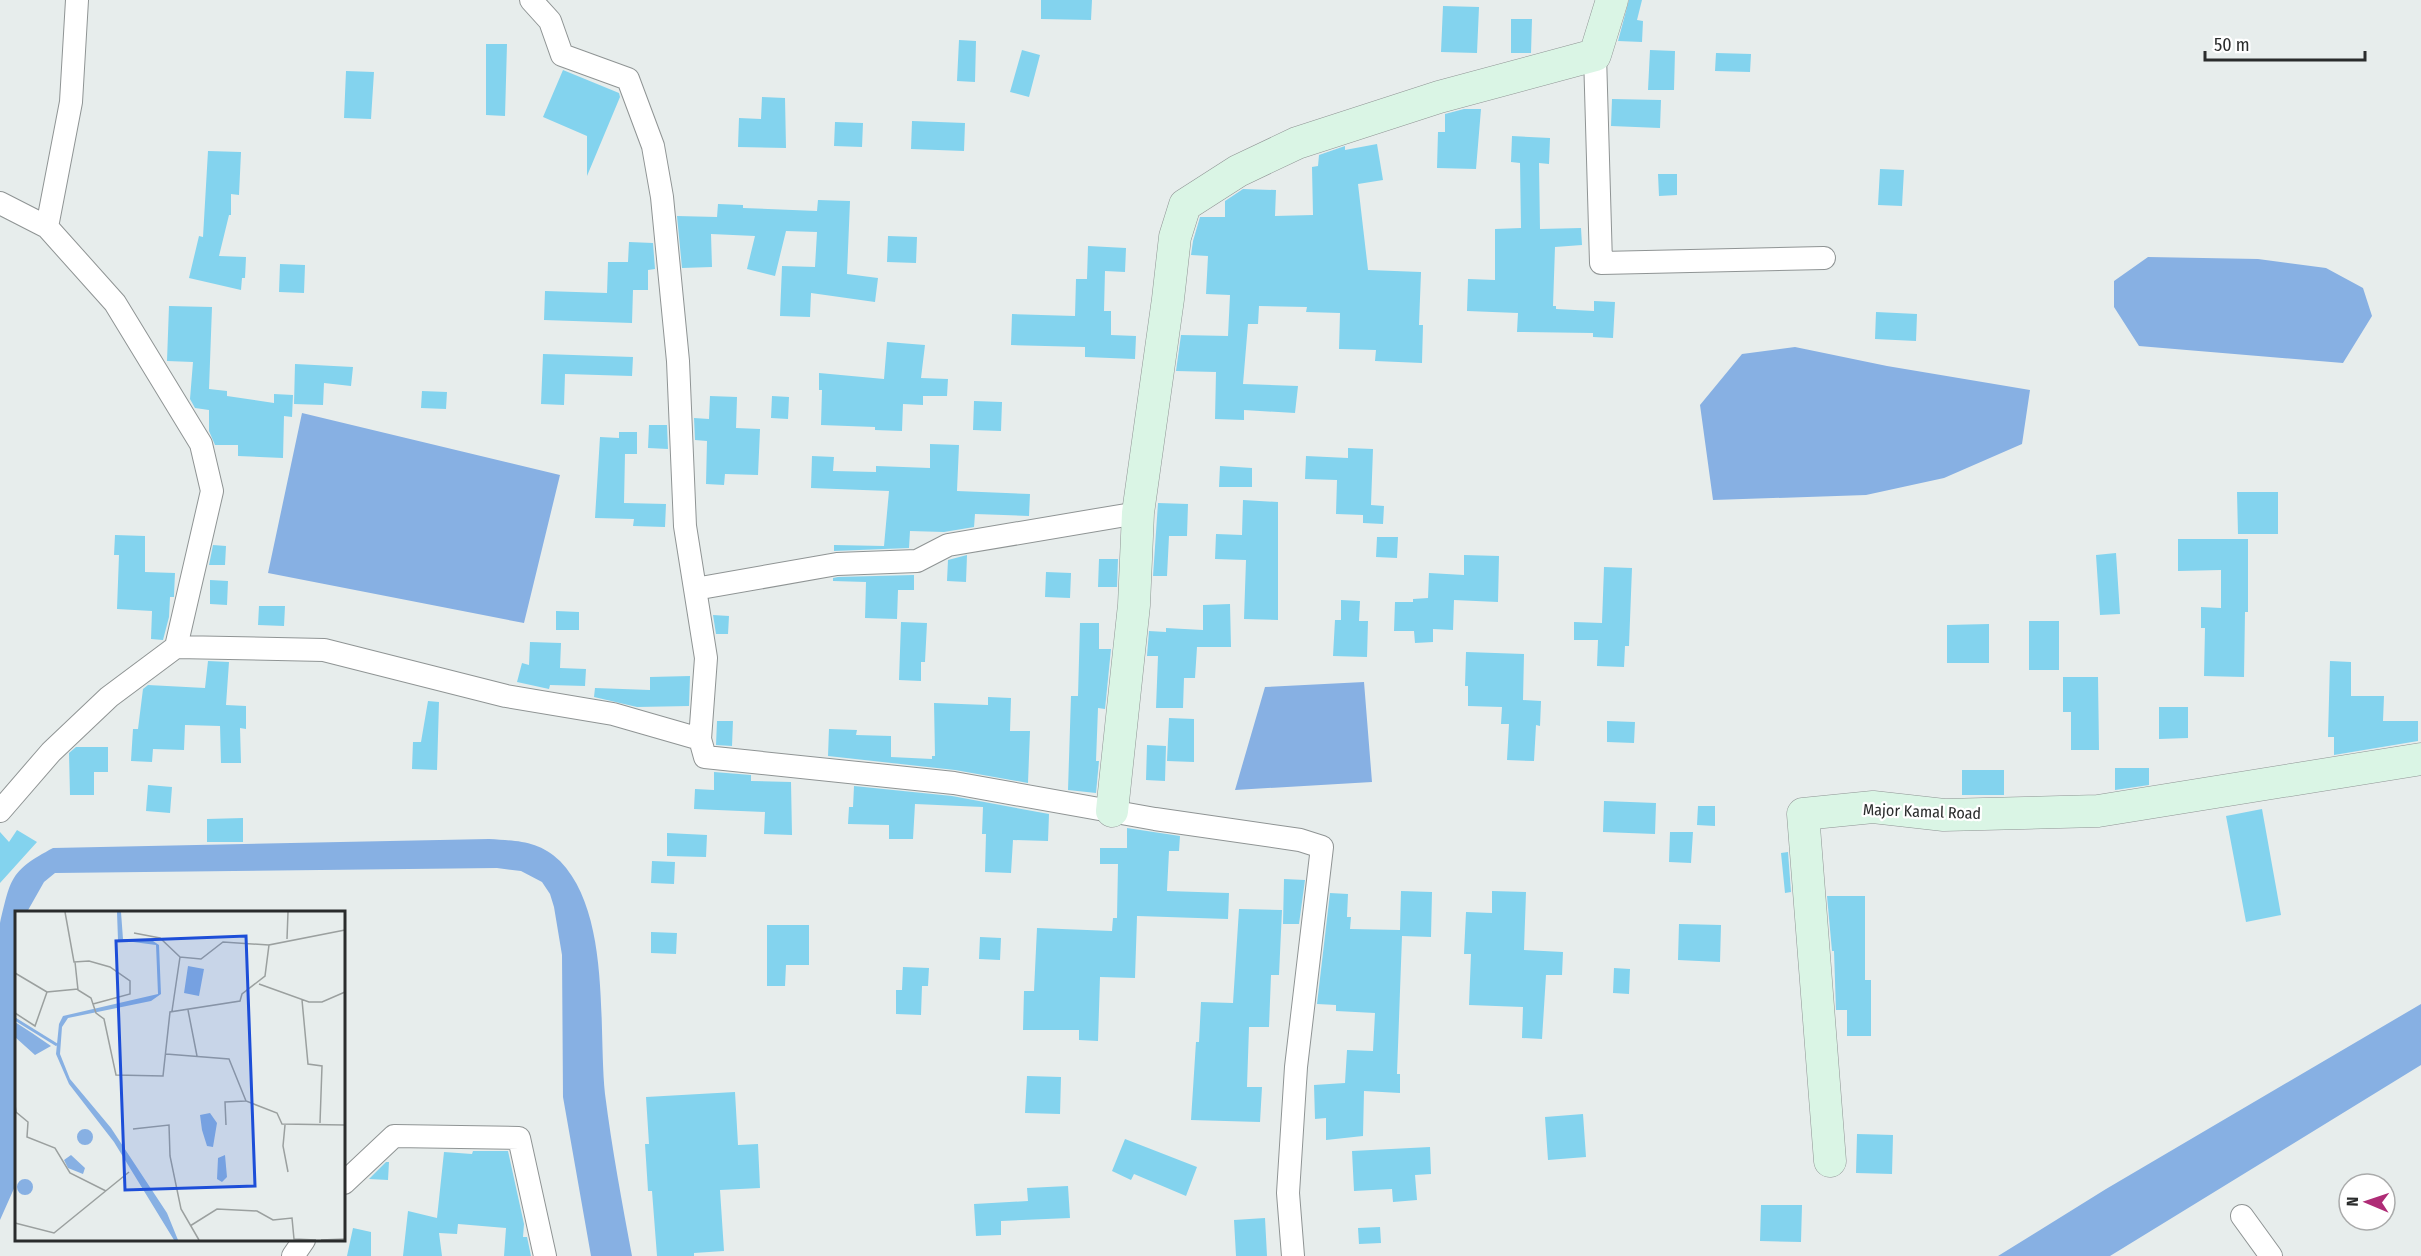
<svg xmlns="http://www.w3.org/2000/svg" width="2421" height="1256" font-family="'Fira Sans Condensed',sans-serif">
<rect width="100%" height="100%" fill="#e7edec"/>
<path fill="#87b0e3" d="M2148 257 2258 259 2326 268 2363 288 2372 316 2343 363 2139 346 2114 307V281Z
M1795 347 1887 366 2030 390 2022 444 1944 478 1866 495 1713 500 1700 405 1742 354Z
M302 413 560 475 524 623 268 573Z
M1364 682 1372 782 1235 790 1265 687Z
M489 839C517 841 538 840 560 861 611 914 598 1025 605 1094 612 1149 622 1202 632 1256H591L563 1097 562 955 554 907 550 894 542 882 521 871 497 868 55 873 44 882 27 912H16V1184L0 1220V923C11 878 10 871 53 848Z
M2421 1004V1065L2110 1256H1998L2106 1189Z"/>
<path fill="#83d3ee" d="M1041 0H1092L1091 20 1041 19Z
M1629 0H1642L1637 20 1643 21 1642 42 1618 41Z
M1443 6 1479 7 1477 53 1441 52Z
M1511 19H1532L1531 53H1511Z
M959 40 976 41 975 82 957 81Z
M486 44H507L505 116 486 115Z
M1022 50 1040 55 1029 97 1010 92Z
M1650 50 1675 51 1674 90H1648Z
M1716 53 1751 54 1750 72 1715 71Z
M563 70 619 93 620 97 587 176V136L543 117Z
M346 71 374 72 371 119 344 118Z
M762 97 785 98 786 148 738 147 739 118 761 119Z
M1612 99 1661 100 1660 128 1611 126Z
M1464 109H1481L1476 169 1437 168 1438 132H1445V114Z
M912 121 965 123 964 151 911 149Z
M835 122 863 123 862 147 834 146Z
M1512 136 1550 138 1549 164 1539 163 1540 229 1581 228 1582 245 1555 247 1553 306H1556V309L1594 311V301L1615 302 1613 338 1593 337V333L1517 332 1518 313 1467 311 1468 279 1495 280V229L1521 228 1520 163 1511 162Z
M1377 144 1383 180 1358 184 1368 270 1421 272 1419 325H1423L1422 363 1375 361 1376 350 1339 349 1340 313 1306 312 1307 307 1259 306 1258 324H1248L1243 384 1298 386 1295 413 1244 410V420L1215 419 1216 372 1176 371 1181 335 1228 336 1230 295 1206 294 1208 256 1191 255 1193 241 1200 217H1225V201L1243 189 1276 190 1275 216 1313 215 1312 167 1318 166 1319 155 1345 146V150Z
M208 151 241 152 239 195 231 194V215H229L219 256 246 257 245 278H242L241 290 189 278 199 236 203 237Z
M1880 169 1904 170 1902 206 1878 205Z
M1658 174H1677V195L1659 196Z
M818 200 850 201 847 274 878 278 875 302 811 293 810 317 780 316 782 266 815 267 817 232 786 231 775 276 747 269 755 236 711 234 712 267 682 268 677 216 717 217 718 204 743 205V208L817 211Z
M888 236 917 237 916 263 887 262Z
M629 242 653 243 655 269 648 270V290H633L632 323 544 320 545 291 607 293 608 262H628Z
M1088 246 1126 248 1125 272 1105 271 1104 311H1111V335L1136 336 1135 359 1085 357V347L1011 345 1012 314 1075 316 1076 279H1087Z
M280 264 305 265 304 293 279 292Z
M169 306 212 307 209 389 227 391V396L274 403V394L293 395 292 417 284 416 283 458 238 456V445H215L209 431V410L195 408 190 399 193 362 167 361Z
M1876 312 1917 314 1916 341 1875 339Z
M887 342 925 345 921 378 948 379 947 396H923V405L903 404 902 431 875 430V427L821 425 822 390H819V373L884 379Z
M543 354 633 357 632 376 565 374 564 405 541 404Z
M295 364 353 367 351 386 324 383 323 405 294 404Z
M422 391 447 392 446 409 421 408Z
M710 396 737 397 736 428 760 429 758 475 725 474 724 485 706 484 707 441 695 440 694 418 709 419Z
M772 396 789 397 788 419 771 418Z
M974 401 1002 402 1001 431 973 430Z
M649 425H667L668 449 648 448Z
M619 432H637V454H625L624 503 666 504 665 527 633 526 634 519 595 518 600 437 619 438Z
M930 444 959 445 957 491 1030 494 1029 516 975 514 974 527 944 532 910 531 909 548 834 551V545L884 546 889 491 811 488 812 456 834 457 833 471 876 472V466L930 468Z
M1348 448 1373 449 1371 505 1384 506 1383 524 1363 523V515L1336 514 1337 480 1305 479 1306 456 1348 458Z
M1220 466 1252 468V487H1219Z
M2237 492H2278V534H2238Z
M1243 500 1278 502V620L1244 619 1246 560 1215 559 1216 534 1242 535Z
M1158 503 1188 504 1187 536H1169L1167 576H1153Z
M115 535 145 536V572L175 573 174 595V597H170L169 617 163 640 151 639 152 611 117 609 119 555H114Z
M1377 537H1398L1397 558 1376 557Z
M2178 539H2248V612H2245L2244 677 2204 676 2205 628H2201V607L2221 608V570L2178 571Z
M213 545 226 546 225 565H209Z
M2116 553 2120 614 2100 615 2096 555Z
M967 555 966 582 947 581 948 560Z
M1464 555 1499 556 1498 602 1454 600 1453 630 1433 629V642L1415 643 1414 631H1394L1395 602H1413V599L1428 598 1429 573 1464 575Z
M1099 559H1118L1117 587H1098Z
M1604 567 1632 568 1629 646H1625L1624 667 1597 666 1598 640H1574V622L1602 623Z
M1046 572 1071 573 1070 598 1045 597Z
M914 575V590H898L897 619 865 618 866 582 833 581V578L838 577Z
M210 580 228 581 227 605 210 604Z
M1341 600 1360 601 1359 621H1368L1367 657 1333 656 1335 620H1341Z
M1230 604 1231 647H1197L1195 678H1184L1183 708H1156L1158 656H1147L1149 631 1166 632V628L1203 630V605Z
M259 606H285L284 626 258 625Z
M556 611 579 612V630H556Z
M713 615 729 616 728 634H716Z
M2029 621H2059V670H2029Z
M901 622 927 623 925 662H921V681L899 680Z
M1080 623H1099V649H1111L1105 709 1098 708 1096 761H1099L1096 793 1068 790 1071 696H1078Z
M1989 624V663H1947V625Z
M530 642 561 643 560 668 586 669 585 686 550 685 549 689 517 682 522 663 529 665Z
M1466 652 1524 654 1523 700 1541 701 1540 726 1536 725 1534 761 1507 760 1509 724H1501L1502 707 1468 706V686H1465Z
M208 661 229 662 226 705 246 706V729L240 728 241 763H221L220 726 185 725 184 750 153 749 152 762 131 761 133 729H138L143 689 148 685 205 688Z
M2330 661 2351 662V696H2384L2383 721H2418V741L2334 755V737H2328Z
M690 676 689 706 637 707 594 697 595 688 650 690V677Z
M2063 677H2098L2099 750H2071V712H2063Z
M988 697 1011 698 1010 731H1030L1028 783 955 770 828 756 829 729 857 730 856 735 891 736V757L932 759V756H935L934 703 988 705Z
M428 701 439 702 437 770 412 769 413 742H421Z
M2159 707H2188V738L2159 739Z
M1169 718 1194 719V762L1167 761Z
M717 721H733L732 746 716 745Z
M1607 721 1635 722 1634 743 1607 742Z
M1147 745 1166 746 1165 781 1146 780Z
M76 747H108V772H94V795H70L69 753Z
M2115 768H2149V785L2115 790Z
M1962 770H2004V795H1962Z
M714 772 751 775V781L791 782 792 835 764 834 765 812 694 809 695 789 714 790Z
M148 785 172 787 170 813 146 811Z
M854 786 952 796 1049 814 1048 841 1013 840 1011 873 985 872 986 834H982L983 807 915 804 913 839H889V825L848 824 849 807H853Z
M1604 801 1656 803 1655 834 1603 832Z
M1698 806H1715V826L1697 825Z
M2262 809 2281 915 2246 922 2226 816Z
M243 818V842H207V819Z
M1127 828 1180 836 1179 851H1169L1167 891 1229 893 1228 919 1137 916 1135 978 1100 977 1098 1041 1079 1040V1030H1023L1024 991H1034L1037 928 1112 931 1113 918H1117L1118 864H1100V848H1127Z
M17 830 37 842 0 883V832L9 842Z
M1670 832H1693L1691 863 1669 862Z
M667 833 707 835 706 857 667 856Z
M1788 852 1791 892 1785 893 1781 853Z
M652 861 675 862 674 884 651 883Z
M1284 879 1305 880 1299 924H1283Z
M1401 891 1432 892 1431 937 1402 936 1397 1074H1400V1093L1364 1091 1363 1136 1326 1140V1118L1315 1119 1314 1085 1345 1083 1347 1050 1373 1051 1375 1013 1336 1011V1005L1317 1004 1330 893 1348 894 1347 917H1351L1350 929 1400 930Z
M1492 891 1526 892 1524 950 1563 952 1562 975H1546L1542 1039 1522 1038 1523 1007 1469 1005 1471 954H1464L1466 912 1492 913Z
M1827 896H1865V980H1871V1036H1847V1010H1836L1834 951H1832Z
M1239 909 1282 910 1279 975H1271L1269 1027H1249L1247 1087H1262L1260 1122 1191 1120 1196 1042H1199L1201 1002 1233 1003Z
M1679 924 1721 925 1720 962 1678 960Z
M767 925H809V965H786L785 986H767Z
M651 932 677 933 676 954 651 953Z
M980 937 1001 938 1000 960 979 959Z
M903 967 929 968 928 986H922L921 1015 896 1014V990H902Z
M1614 968 1630 969 1629 994 1613 993Z
M1027 1076 1061 1077 1060 1114 1025 1113Z
M735 1092 738 1145 758 1144 760 1188 720 1190 724 1251 694 1253V1256H657L652 1191H648L645 1144H649L646 1097Z
M1583 1114 1586 1157 1548 1160 1545 1117Z
M1857 1134 1893 1135 1892 1174 1856 1173Z
M1125 1139 1197 1167 1186 1196 1134 1174 1131 1180 1112 1171Z
M1430 1147 1431 1174 1415 1175 1417 1200 1393 1202 1392 1189 1354 1191 1352 1151Z
M473 1151H508L524 1224 523 1237H527L531 1256H504L506 1228 458 1224 457 1234 439 1233 442 1256H403L408 1211 437 1218 444 1152 472 1154Z
M386 1162H389L388 1180 369 1179Z
M1068 1186 1070 1218 1001 1221V1235L976 1236 974 1204 1028 1201 1027 1188Z
M1761 1205H1802L1801 1242 1760 1241Z
M1265 1218 1267 1256H1236L1234 1220Z
M1380 1227 1381 1243 1359 1244 1358 1228Z
M353 1228 371 1232V1256H347Z"/>
<g fill="none" stroke-linecap="round" stroke-linejoin="round">
<defs>
<path id="street" d="M77 0 71 102 47 227 115 303 201 444 212 491 176 647 324 650 506 696 613 714 700 739
M531 0 550 21 562 55 628 79 653 146 662 197 678 361 685 526 706 658 700 739 705 757 954 783 1155 819 1300 840 1322 847 1296 1067 1288 1193 1293 1256
M1595 55 1601 263 1824 258
M0 203 47 227
M695 589 837 564 917 561 948 545 1138 513
M0 811 51 752 109 697 176 647
M344 1183 394 1136 519 1138 545 1256
M2242 1216 2271 1256
M293 1256 304 1240"/>
<path id="secondary" d="M1112 811 1134 605 1138 513 1168 299 1175 237 1185 205 1238 171 1297 143 1439 97 1595 55 1612 0
M1830 1161 1803 814 1873 807 1944 815 2098 811 2421 759"/>
</defs>
<use href="#street" stroke="#8f9494" stroke-width="24"/>
<use href="#secondary" stroke="#8f9494" stroke-width="33"/>
<use href="#street" stroke="#fff" stroke-width="22"/>
<use href="#secondary" stroke="#daf5e5" stroke-width="32"/>
</g>
<g text-anchor="middle" stroke-width="4.5" stroke-linejoin="round" paint-order="stroke">
<g font-size="16" fill="#2a2c2c" stroke="#fff">
<text transform="translate(1922 811) rotate(2)" y="6">Major Kamal Road</text>
</g>
</g>
<g transform="translate(15 911)">
<rect width="330" height="330" fill="#e7edec"/>
<path d="M102 1H106L108 28H135L144 34 146 83 136 90 53 107 47 116 45 143 55 168 96 217 152 302 163 329H159L99 231 54 173 41 143 44 113 48 105 143 83 141 34 103 29ZM173 55 189 58 184 85 169 82ZM0 111 17 122 36 135 20 144 0 126ZM195 202 202 212 198 236 192 235 187 219 185 204ZM62 226a8 8 0 1 1 16 0a8 8 0 1 1-16 0ZM56 244 70 257 68 263 53 257 49 249ZM210 244 212 266 207 271 202 268 203 247ZM2 276a8 8 0 1 1 16 0a8 8 0 1 1-16 0Z" fill="#87b0e3"/>
<path fill="none" stroke="#87b0e3" stroke-width="3" d="M0 108 42 134"/>
<path fill="none" stroke="#9ba09f" stroke-width="1.5" d="M50 1 59 51 74 50 95 56 115 70V83L78 93M119 22 145 27 165 46M272 28 273 1M60 51 63 79 76 87 81 102 89 108 101 164 148 165 155 101 225 90 227 83 250 65 254 34 330 19M0 62 32 81M244 73 294 91H307L330 81M287 89 293 153 307 155 305 212M173 99 182 145M157 100 165 46 186 48 208 31 254 34M0 102 20 115 32 81 63 78M151 143 214 148 231 190 262 202 267 213 330 214M0 194 1 201 13 211 12 226 40 237 55 262 91 280M211 214 210 191 231 190M270 214 268 235 273 261M118 218 154 214 155 245 166 298 184 329M0 312 39 322 114 261M175 315 202 298 242 300 258 309 277 307 279 328 301 329M306 329 330 328"/>
<path fill="#1d4ed8" fill-opacity="0.15" stroke="#1d4ed8" stroke-width="3" d="M231 25 240 275 110 279 101 30Z"/>
<rect width="330" height="330" fill="none" stroke="#2a2c2c" stroke-width="3"/>
</g>
<g transform="translate(2367 1202) rotate(272)"><circle r="28" fill="#ffffff" stroke="#aaabab" stroke-width="1.5"/>
<path d="M0-4.5L10 22L0 15L-10 22Z" fill="#af2c76"/>
<text y="-9" font-size="16" font-weight="bold" text-anchor="middle" fill="#2a2c2c">N</text>
</g>
<path d="M2205 51v9h160v-9" fill="none" stroke="#2a2c2c" stroke-width="3"/>
<text x="2214" y="51" font-size="18" fill="#2a2c2c" stroke="#ffffff" stroke-width="4.5" paint-order="stroke">50 m</text>
</svg>
